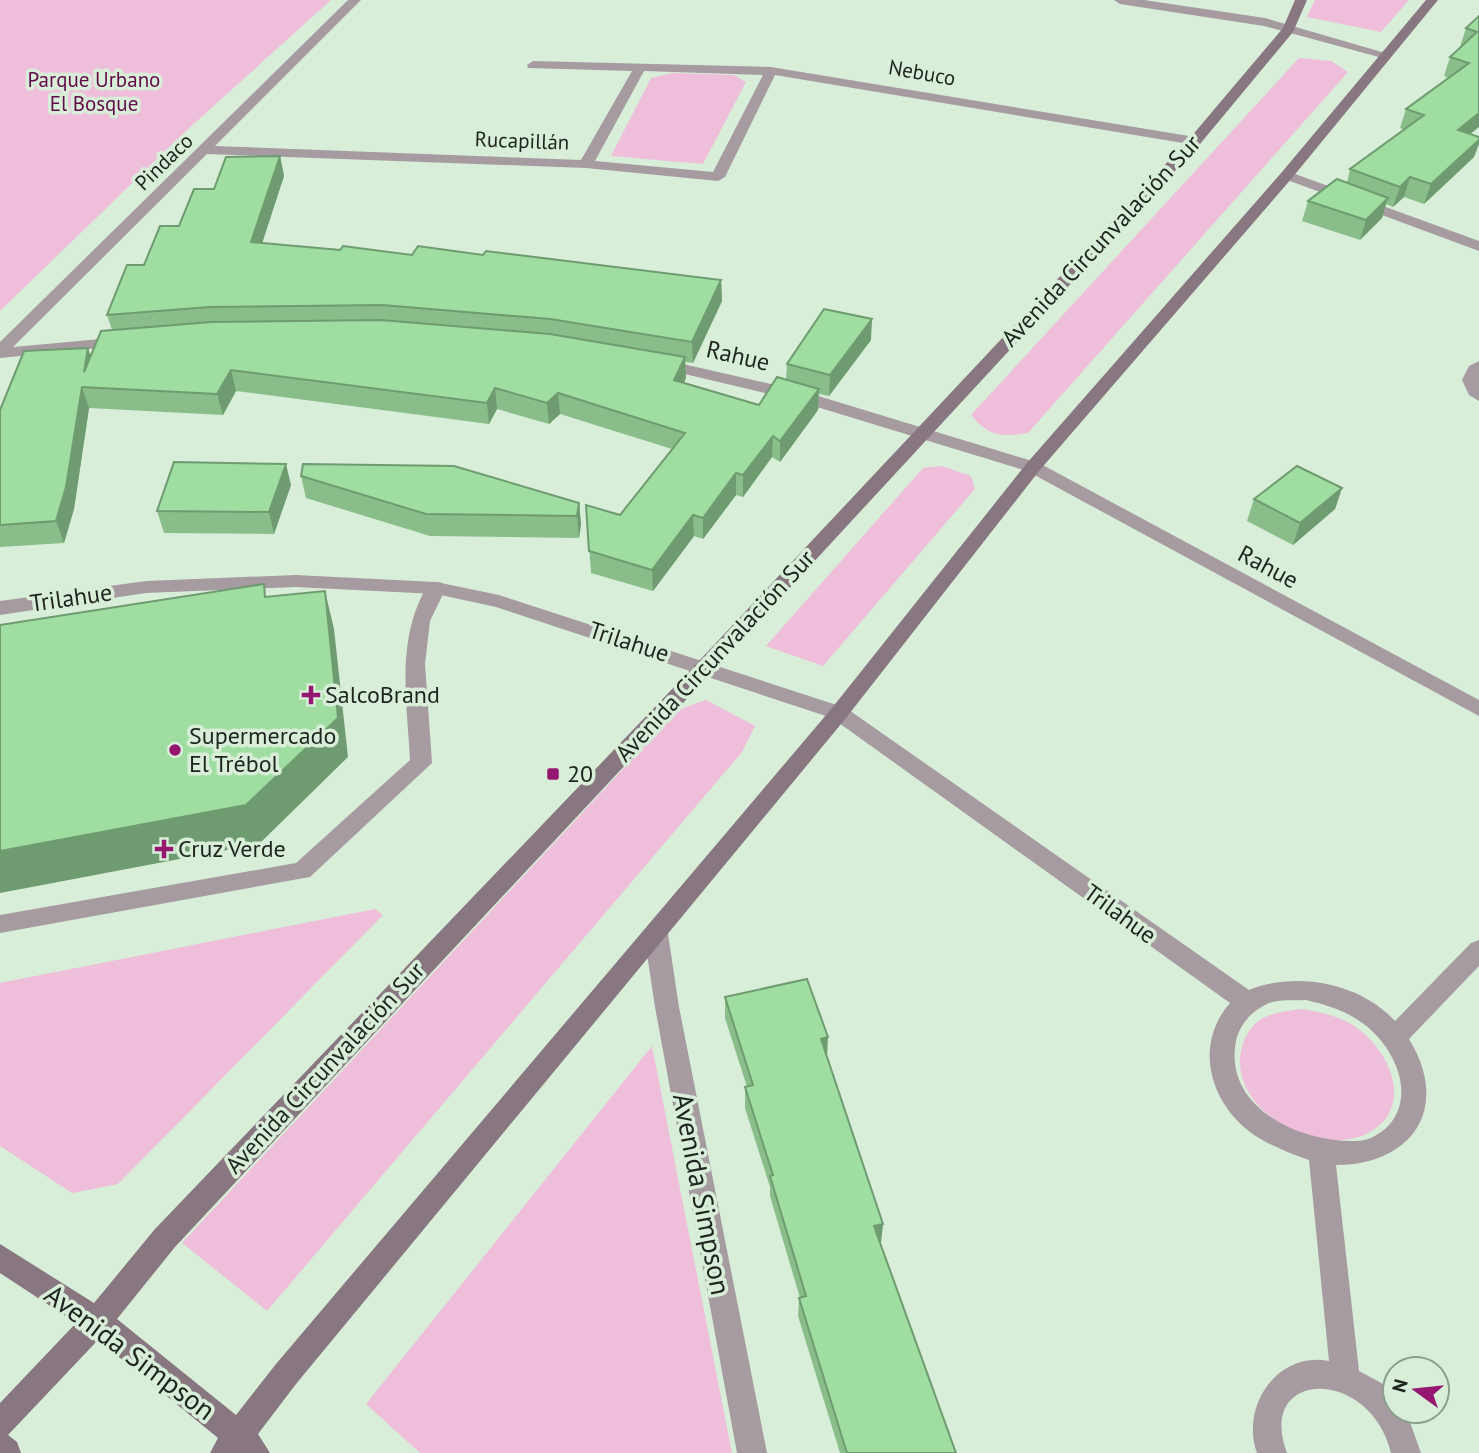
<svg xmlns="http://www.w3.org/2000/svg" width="1479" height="1453" font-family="'PT Sans',sans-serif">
<rect width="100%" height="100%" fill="#d8eed8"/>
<path fill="#efbeda" d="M0 0H331L186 131 0 311Z
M1315 0H1409L1381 32 1307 17Z
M1299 58 1331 61 1348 72 1028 433C1002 438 988 436 971 415Z
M672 73 734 75 746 82 703 164 611 156 651 78Z
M942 466 971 476 975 489 823 666 766 646 923 468Z
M706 700 755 726 742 752 267 1311 182 1243 678 710Z
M375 909 383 915 118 1184 72 1193 0 1146V983Z
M1303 1009C1320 1012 1338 1016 1353 1025 1390 1049 1416 1108 1368 1133 1317 1160 1222 1107 1243 1044 1246 1034 1252 1025 1261 1019 1274 1012 1288 1011 1303 1009Z
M652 1046 732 1453H420L366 1404Z"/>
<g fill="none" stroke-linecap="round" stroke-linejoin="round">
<path fill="#a79ba2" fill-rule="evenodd" d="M436 582 443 583 446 588 430 621 425 664 432 763 310 877 0 933V915L296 863 410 760C407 699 395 638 429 583Z"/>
<path fill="#a79ba2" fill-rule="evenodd" d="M348 0H361L215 146 581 160 632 71 528 68 527 65 533 61 771 67 1195 137 1202 141 1195 145 775 75 725 177 718 181 586 168 207 154 13 347 123 337 129 339 131 342 129 345 0 358V342ZM644 71 763 75 713 172 595 161Z
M1114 0H1144L1265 18 1392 55 1386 59 1264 26 1120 4Z
M1287 171 1479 241V251L1282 178 1280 175Z
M657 358 805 392 1039 463 1479 700V716L1027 471 794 400 651 366 649 363Z
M1479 361V401L1469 395 1462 380 1469 366Z
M295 575 436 582 499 595 846 708 1249 990C1296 971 1360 983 1395 1021L1471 943 1479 940V966L1409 1039C1451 1107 1413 1165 1336 1165L1359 1371 1385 1385 1395 1395V1411H1406L1421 1453H1391C1370 1366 1255 1369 1287 1453H1257C1240 1407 1277 1351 1329 1361L1309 1160C1289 1153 1268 1145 1250 1132 1209 1101 1194 1044 1230 1003L832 718 496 607 436 594 295 587 146 593 0 615V601L146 581ZM1306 1000C1331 1006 1353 1013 1372 1031 1398 1055 1416 1101 1385 1129 1376 1136 1368 1141 1356 1141 1301 1143 1223 1108 1236 1041 1240 1024 1252 1010 1269 1003 1281 999 1294 1001 1306 1000Z
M656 924 664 927 668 934 679 1007 767 1453H737L655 1007 644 934 648 927Z"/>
<path fill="#887781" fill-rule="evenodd" d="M1295 0H1307L1293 32 1200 144 712 672 175 1247 117 1319 236 1415 276 1364 832 708 1027 463 1282 172 1426 0H1438L1292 178 1039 471 846 718 296 1384 258 1434 270 1453H210L218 1438 98 1340 8 1435 17 1442 21 1453H0V1403L76 1323 0 1273V1244L94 1303 155 1229 698 662 1190 138 1283 28Z"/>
</g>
<path fill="#89be8a" d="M1479 16 1470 134 1474 157 1424 204 1404 197 1393 207 1386 204 1382 218 1360 240 1302 221 1308 201 1347 183 1350 169 1404 130 1400 128 1406 109 1449 78 1444 76 1450 57 1461 47H1460L1466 28Z
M280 156 284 176 262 243 412 255H483L721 280 722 301 693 363 685 362 686 378 683 383 759 405 786 380 787 364 871 340 829 396 819 394 818 410 780 462 772 457 743 497 736 495 703 539 694 536 653 591 591 573 586 505 620 515 672 449 560 414 549 424 497 409 489 424 236 391 223 415 89 408 74 509 64 543 0 547V410L91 356 112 330 107 315 144 265 214 189Z
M301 476 579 503 581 524 579 538 430 536 306 498Z
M291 485 274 534 164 533 157 511Z
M1342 488 1335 509 1293 545 1247 521 1254 499Z
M725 997 827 1058 883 1224 880 1243 956 1453H840L798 1316 799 1298H800L770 1196V1187L745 1108V1087H747L725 1018Z"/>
<path fill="#6f9b70" d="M1479 113V127L1452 149 1458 130Z
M1479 140V144L1474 157 1424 204 1431 184Z
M280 156 284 176 256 262 251 242Z
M1410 177 1404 197 1393 207 1400 187Z
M1388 198 1382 218 1360 240 1366 220Z
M721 280 722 301 693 363 692 342Z
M872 319 871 340 829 396 830 375Z
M88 348 95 369 84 372Z
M685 357 686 378 675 402 674 380Z
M231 370 236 391 223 415 217 394Z
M82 387 89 408 74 509 64 543 56 521Z
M495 388 497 409 489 424 487 403Z
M819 389 818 410 780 462V441Z
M558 393 560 414 549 424 547 403Z
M773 436 772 457 743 497V475Z
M286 464 291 485 274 534 269 512Z
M736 473V495L703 539V518Z
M1342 488 1335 509 1293 545 1300 523Z
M579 503 581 524 579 538 577 516Z
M693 515 694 536 653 591 652 570Z
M325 591 334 629 348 757 259 844 0 893V851Z
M828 1037 827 1058 821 1039Z
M883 1224 881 1243 872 1245 874 1226Z"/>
<path fill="#9fdda0" stroke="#6f9b70" stroke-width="2" d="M1479 16V113L1458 130 1479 137V140L1431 184 1410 177 1400 187 1350 169 1424 115 1406 109 1469 63 1450 57 1477 32 1466 28Z
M280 156 251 242 340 250 343 246 412 255 418 246 483 255 486 251 721 280 692 342 550 319 382 305 210 307 107 315 127 265H144L160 226H179L194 189H214L226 157Z
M1337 179 1388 198 1366 220 1308 201Z
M824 309 872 319 830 375 787 364Z
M381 320 550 334 685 357 674 380 759 405 777 377 819 389 780 441 773 436 743 475 736 473 703 518 693 515 652 570 589 551 586 505 620 515 685 433 558 393 547 403 495 388 487 403 231 370 217 394 82 387 66 487 56 521 0 525V410L24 351 88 348 84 372 101 331 211 322Z
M174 462 286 464 269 512 157 511Z
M303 464 454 466 579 503 577 516 426 514 301 476Z
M1297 466 1342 488 1300 523 1254 499Z
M264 584 265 597 325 591 338 718 246 805 0 851V625Z
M807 979 828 1037 821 1039 883 1224 874 1226 956 1453H847L799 1298 806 1296 770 1176 773 1175 745 1087 753 1085 725 997Z"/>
<g fill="#951770" stroke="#d8eed8" stroke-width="2.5">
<path d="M307.5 684.5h7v7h7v7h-7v7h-7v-7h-7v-7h7z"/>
<circle cx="175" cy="750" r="7"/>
<rect x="546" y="767" width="14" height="14" rx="3.5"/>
<path d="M160.5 838.5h7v7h7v7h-7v7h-7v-7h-7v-7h7z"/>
</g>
<g text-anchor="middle" stroke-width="7" stroke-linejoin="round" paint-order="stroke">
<g font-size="21" fill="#1e251e" stroke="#d8eed8">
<text transform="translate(922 73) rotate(10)" y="7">Nebuco</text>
<text transform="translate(522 141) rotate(2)" y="7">Rucapillán</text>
<text transform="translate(164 162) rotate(-44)" y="7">Pindaco</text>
</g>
<g font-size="21" fill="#630b4a" stroke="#d8eed8">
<text x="94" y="87">Parque Urbano<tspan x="94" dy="24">El Bosque</tspan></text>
</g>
<g font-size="24" fill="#1e251e" stroke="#d8eed8">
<text transform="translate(1101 241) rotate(-47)" y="8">Avenida Circunvalación Sur</text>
<text transform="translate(738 356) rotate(13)" y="8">Rahue</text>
<text transform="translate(1268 567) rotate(28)" y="8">Rahue</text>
<text transform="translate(71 598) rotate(-8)" y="8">Trilahue</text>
<text transform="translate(629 642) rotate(18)" y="8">Trilahue</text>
<text transform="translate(715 656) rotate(-47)" y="8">Avenida Circunvalación Sur</text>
<text transform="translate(1120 914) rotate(36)" y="8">Trilahue</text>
<text transform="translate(325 1068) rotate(-47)" y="8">Avenida Circunvalación Sur</text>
</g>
<g font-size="24" fill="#1e251e" stroke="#d8eed8" text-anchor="start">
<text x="325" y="703">SalcoBrand</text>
<text x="189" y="744">Supermercado<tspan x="189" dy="28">El Trébol</tspan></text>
<text x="567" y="782">20</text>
<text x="178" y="857">Cruz Verde</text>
</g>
<g font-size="28" fill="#1e251e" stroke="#d8eed8">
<text transform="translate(702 1194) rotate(79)" y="10">Avenida Simpson</text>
<text transform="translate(130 1352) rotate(37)" y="10">Avenida Simpson</text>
</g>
</g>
<g transform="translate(1416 1390) rotate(285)"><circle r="33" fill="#d8eed8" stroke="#8e9e8e" stroke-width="2"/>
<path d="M0-5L12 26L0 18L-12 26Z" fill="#951770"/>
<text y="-10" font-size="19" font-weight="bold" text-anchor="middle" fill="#1e251e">N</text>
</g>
</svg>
